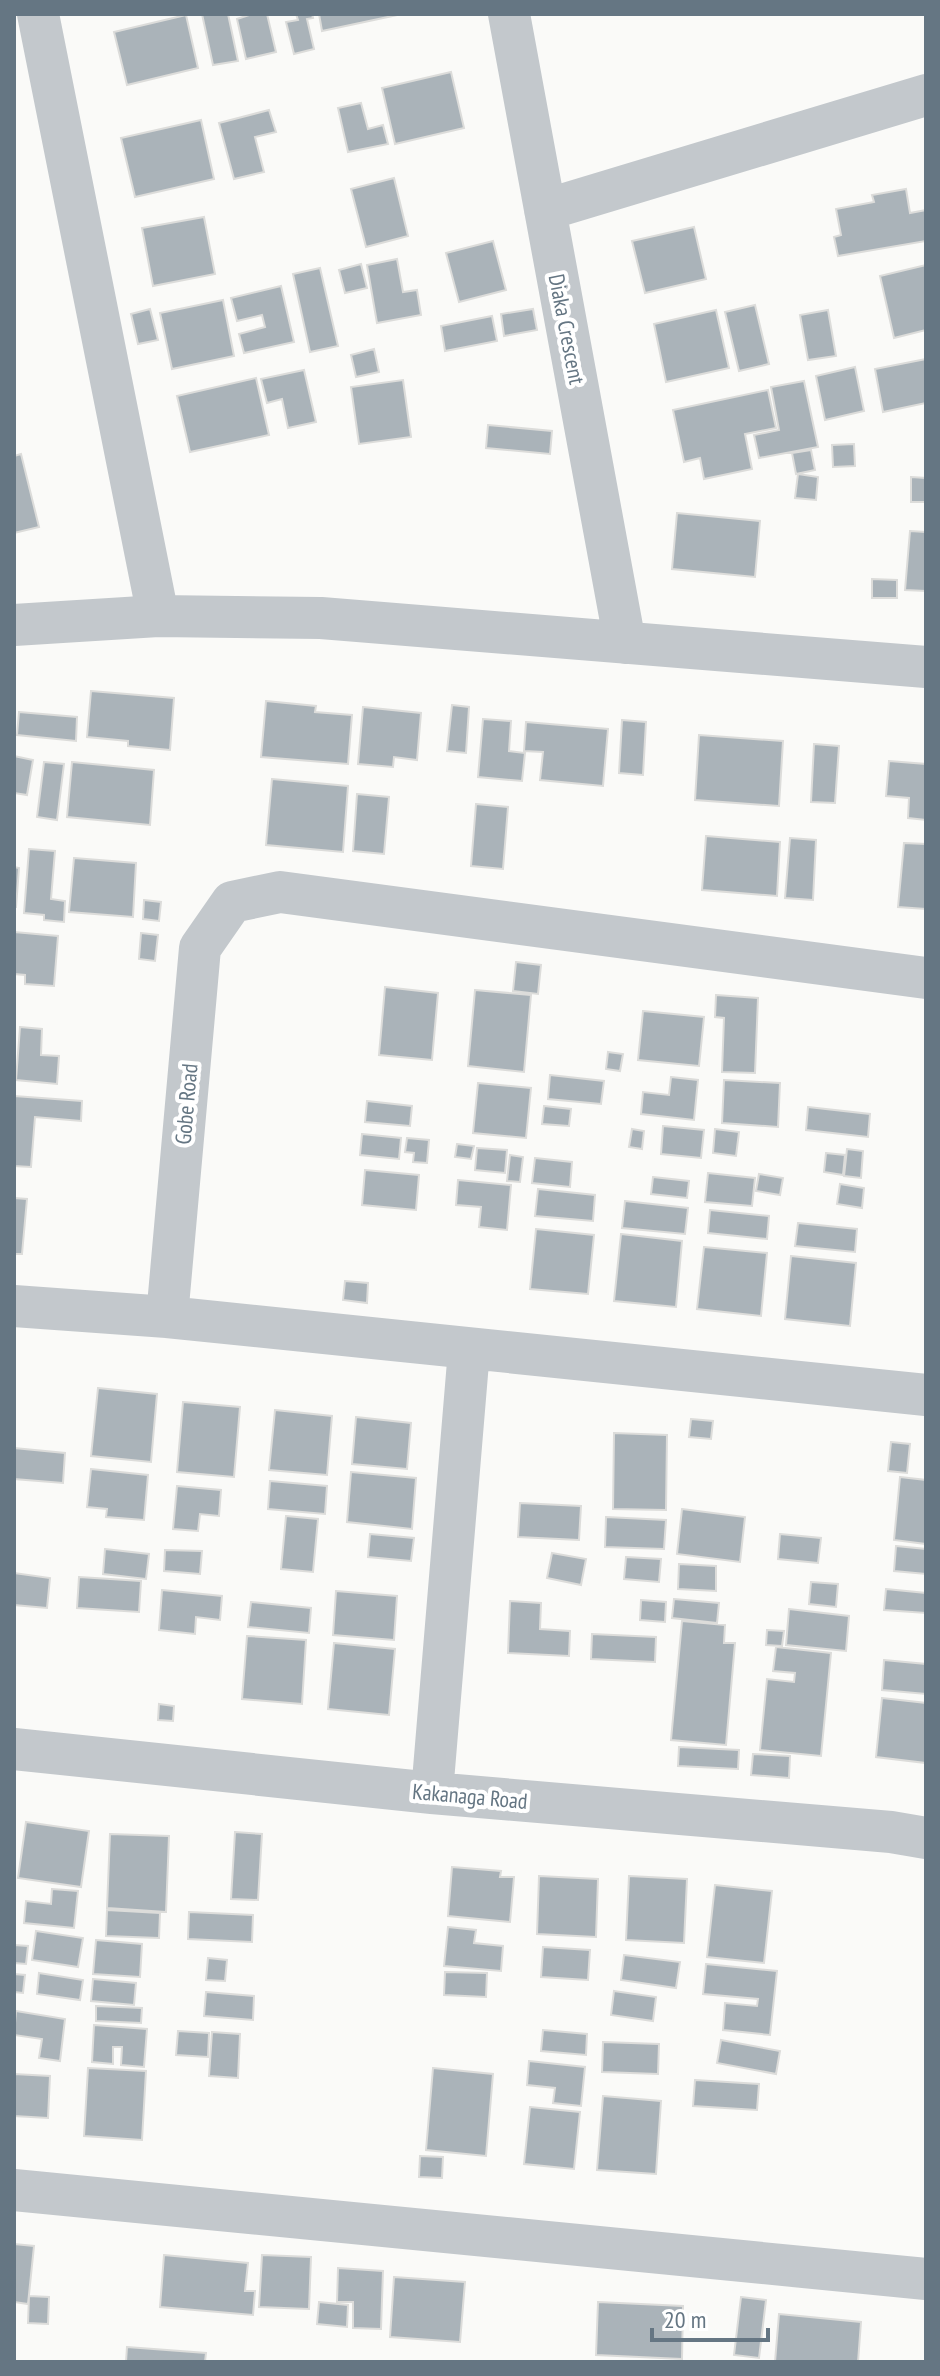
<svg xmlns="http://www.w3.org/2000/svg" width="940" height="2376" font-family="'PT Sans Narrow',sans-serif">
<rect width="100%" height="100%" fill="#fafaf8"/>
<path fill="#aab3b9" stroke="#dcdcda" stroke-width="2" d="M202 14H228L238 61 213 65Z
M252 14H267L276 52 246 59 237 19Z
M296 14H312L313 18 307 19 314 49 294 54 286 22 298 20Z
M319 14H402L322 31Z
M186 15 198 68 127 85 114 32Z
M451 72 464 128 395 144 382 88Z
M361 103 368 129 383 125 388 144 348 152 338 108Z
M269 110 276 132 255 137 264 172 234 179 219 123Z
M201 120 214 179 135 197 121 138Z
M394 178 408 236 366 247 351 189Z
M906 189 910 213 926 210V241L838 256 834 237 841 235 836 209 874 202 872 195Z
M204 217 215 274 153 286 142 228Z
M694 227 706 279 645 293 632 241Z
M493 241 506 290 459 302 446 253Z
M397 259 403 292 417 290 421 315 377 323 367 265Z
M361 264 367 288 345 293 339 270Z
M926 265V330L894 338 880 276Z
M320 268 338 346 310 352 293 274Z
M281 286 294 342 244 353 239 334 265 327 262 315 237 321 231 298Z
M223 300 234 356 172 369 160 313Z
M755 305 769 364 739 371 725 312Z
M150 309 158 340 138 344 131 314Z
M533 309 537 330 504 336 501 314Z
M716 310 729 368 666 382 654 324Z
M828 310 836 356 808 360 800 315Z
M492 316 497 341 445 351 441 326Z
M374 349 379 372 356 377 351 355Z
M926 359V403L883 412 875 369Z
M855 367 864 411 825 420 816 376Z
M304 370 316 422 288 428 282 399 267 403 261 379Z
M256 378 269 435 190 452 177 396Z
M403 380 411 437 359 444 351 387Z
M804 381 818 447 759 458 754 435 779 430 771 387Z
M768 390 776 428 745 434 752 469 704 479 700 458 684 462 673 410Z
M488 425 552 431 550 454 486 448Z
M854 444 855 466 833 467 832 445Z
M811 450 815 470 796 474 792 453Z
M21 454 39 527 14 533V456Z
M798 474 818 477 816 500 795 498Z
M911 477 926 478V502H911Z
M677 513 760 521 755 577 672 569Z
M910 531 926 532V591L905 590Z
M872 579 897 580V598H872Z
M91 691 174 698 170 750 128 746V741L87 737Z
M266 701 316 706 315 712 352 715 348 764 261 757Z
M452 705 469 707 466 753 447 751Z
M363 707 421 713 417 760 394 757 393 767 358 764Z
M19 712 77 717 76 741 17 735Z
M483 719 511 721 509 751 525 753 522 781 478 777Z
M622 720 646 722 643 775 619 773Z
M526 722 608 729 603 786 540 780 543 752 524 751Z
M699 735 783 741 779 806 695 800Z
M814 744 839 746 835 803 811 802Z
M14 756 33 760 27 795 14 793Z
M889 761 926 764V820L908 818 909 798 886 796Z
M44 762 64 764 57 820 37 817Z
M72 762 154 770 150 825 67 817Z
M272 779 348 786 343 852 266 845Z
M357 794 389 797 384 854 353 851Z
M476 804 508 807 503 869 471 866Z
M706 836 780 842 777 896 702 890Z
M790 838 816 840 813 900 785 898Z
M904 843 926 844V909L898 907Z
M29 849 55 851 51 899 65 901 64 922 44 920V915L24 913Z
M74 858 136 863 133 917 69 912Z
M14 867 19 868 16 907H14Z
M144 900 161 902 159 921 143 919Z
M14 932 58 936 54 986 25 984V975L14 974Z
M141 933 158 935 155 961 139 959Z
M516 962 541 965 538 994 513 991Z
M385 987 438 993 432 1060 379 1055Z
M475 990 531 995 524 1072 468 1066Z
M716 995 758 998 755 1073 722 1072 724 1018 715 1017Z
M643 1011 704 1017 699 1066 638 1060Z
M20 1027 42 1029 41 1055 59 1056 57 1084 16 1080Z
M608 1052 623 1054 620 1071 606 1069Z
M550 1075 604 1081 601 1104 548 1099Z
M671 1077 698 1080 694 1120 641 1114 643 1092 669 1095Z
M724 1080 780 1083 778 1127 722 1123Z
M478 1083 531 1088 526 1138 473 1133Z
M14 1096 82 1101 81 1121 35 1117 31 1167 14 1166Z
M367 1101 412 1106 410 1126 365 1122Z
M544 1106 571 1109 569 1126 542 1124Z
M808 1107 870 1114 868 1137 806 1130Z
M663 1126 704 1130 701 1158 661 1154Z
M632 1129 644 1131 642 1149 629 1147Z
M715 1129 739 1132 736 1156 713 1153Z
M362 1134 401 1138 399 1159 360 1155Z
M407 1138 429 1140 427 1163 413 1162 414 1153 405 1152Z
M457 1144 474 1146 471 1159 455 1157Z
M477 1148 507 1150 505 1173 475 1170Z
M847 1149 863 1151 861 1178 844 1176Z
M826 1153 845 1155 843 1175 824 1172Z
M510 1155 523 1157 520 1182 507 1181Z
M535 1158 572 1162 570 1187 532 1183Z
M365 1170 419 1175 416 1210 362 1205Z
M708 1173 755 1178 752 1206 705 1202Z
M759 1174 783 1178 780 1195 756 1191Z
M653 1177 689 1181 687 1198 651 1194Z
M458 1180 511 1185 507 1230 479 1227 481 1207 456 1205Z
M840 1184 864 1188 862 1208 837 1204Z
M538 1189 595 1195 593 1221 535 1216Z
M14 1198 27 1199 22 1254H14Z
M625 1201 688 1208 685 1234 622 1228Z
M710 1210 769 1216 767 1239 708 1233Z
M798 1223 857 1229 855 1252 795 1246Z
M536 1229 594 1235 588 1294 530 1289Z
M621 1234 682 1241 676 1307 614 1301Z
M704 1247 767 1253 761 1316 697 1309Z
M791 1256 856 1263 850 1326 785 1319Z
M345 1281 368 1283 367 1303 343 1300Z
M98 1388 157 1394 151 1462 91 1456Z
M183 1402 240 1407 234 1477 177 1472Z
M275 1410 332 1416 327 1475 269 1470Z
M356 1417 411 1423 407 1469 352 1464Z
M691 1419 713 1421 711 1439 689 1437Z
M614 1433 667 1435 666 1510 613 1509Z
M891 1442 910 1444 907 1473 888 1471Z
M14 1448 65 1453 63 1483 14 1479Z
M91 1469 148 1475 144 1520 106 1517 107 1509 87 1507Z
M351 1472 416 1478 412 1529 347 1522Z
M900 1477 926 1480V1544L894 1540Z
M270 1481 327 1486 325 1514 268 1509Z
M177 1486 221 1490 219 1516 200 1514 198 1531 173 1529Z
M520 1503 581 1506 579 1540 518 1537Z
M682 1509 745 1517 740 1562 677 1554Z
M286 1516 318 1519 313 1572 281 1569Z
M606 1517 666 1520 664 1549 605 1547Z
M370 1534 414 1538 411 1561 368 1557Z
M780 1534 821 1538 818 1563 778 1559Z
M896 1546 926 1549V1574L894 1571Z
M105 1549 149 1554 146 1579 103 1574Z
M165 1550 202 1551 200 1574 164 1571Z
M552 1553 586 1559 581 1585 547 1578Z
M626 1557 661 1559 659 1582 624 1579Z
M679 1564 716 1566V1591L678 1589Z
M14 1573 50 1578 47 1608 14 1605Z
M79 1577 141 1581 139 1612 77 1608Z
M811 1582 838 1584 836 1607 809 1604Z
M886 1589 926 1593V1613L884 1610Z
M162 1590 222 1596 220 1620 196 1617 195 1634 159 1630Z
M336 1591 397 1596 394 1640 333 1635Z
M674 1599 719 1603 717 1623 672 1618Z
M641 1600 666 1602 665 1622 640 1620Z
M510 1601 541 1603 540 1629 570 1631 569 1656 508 1653Z
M251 1602 311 1608 309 1633 248 1627Z
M789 1609 849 1616 846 1651 786 1645Z
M682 1621 725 1625 724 1643H735L726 1745 671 1740Z
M767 1630 784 1631 782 1646 766 1645Z
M592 1634 656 1637 655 1662 591 1659Z
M247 1636 306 1640 302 1704 242 1699Z
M334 1643 395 1649 389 1715 328 1709Z
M776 1647 831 1653 821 1756 760 1750 767 1679 794 1682 795 1673 773 1671Z
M884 1660 926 1664V1694L882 1690Z
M882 1698 926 1703V1763L876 1757Z
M159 1704 174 1706 173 1721 158 1720Z
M679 1747 739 1750 738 1769 678 1766Z
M753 1754 790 1756 789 1778 751 1775Z
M26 1822 89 1831 81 1887 18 1878Z
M235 1832 262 1834 258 1900 231 1899Z
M110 1834 169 1836 166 1912 107 1908Z
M452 1867 501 1871 500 1877H514L510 1922 448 1916Z
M539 1876 598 1879 596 1937 537 1934Z
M629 1876 687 1879 684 1943 626 1940Z
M715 1885 772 1891 764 1963 707 1957Z
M52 1889 78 1891 74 1928 24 1923 26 1901 51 1904Z
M107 1910 160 1913 159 1938 106 1936Z
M189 1912 253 1915 252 1942 188 1939Z
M448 1927 476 1930 474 1943 503 1946 501 1971 444 1966Z
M36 1931 83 1938 78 1967 32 1960Z
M96 1940 142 1944 140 1977 93 1974Z
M14 1945 28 1946 26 1964 14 1963Z
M543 1947 590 1950 588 1980 541 1977Z
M624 1955 680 1962 676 1988 621 1980Z
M208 1958 227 1960 225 1981 206 1980Z
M706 1964 777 1971 770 2035 723 2030 725 2003 757 2006 758 1999 703 1994Z
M445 1972 487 1973 486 1997 444 1995Z
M39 1973 83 1980 80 2000 37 1994Z
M14 1974 25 1975 23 1993 14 1992Z
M93 1979 136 1983 134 2005 91 2001Z
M614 1991 656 1997 653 2021 611 2015Z
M206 1992 254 1996 253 2020 204 2016Z
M96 2006 142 2008 141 2023 96 2021Z
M16 2011 65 2019 60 2061 39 2058 42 2039 14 2035Z
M94 2025 147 2029 144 2067 121 2065 122 2047H113V2064L92 2062Z
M543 2030 587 2034 586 2055 541 2051Z
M178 2031 209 2033 208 2057 176 2055Z
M212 2032 240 2034 238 2078 209 2076Z
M721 2040 780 2051 776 2074 717 2063Z
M603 2042 659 2044 658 2074 602 2072Z
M529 2061 585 2067 581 2106 553 2103 555 2088 527 2085Z
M88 2068 146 2071 142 2140 84 2136Z
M433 2068 493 2074 486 2156 426 2150Z
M14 2074 50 2076 48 2118 14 2116Z
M695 2080 759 2084 757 2110 693 2106Z
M603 2096 661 2101 656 2174 597 2170Z
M530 2107 580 2112 574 2169 524 2164Z
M420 2156 443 2157 442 2178 419 2177Z
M14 2244 34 2246 28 2304 14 2302Z
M164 2255 248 2263 245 2291H255L253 2315 160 2307Z
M262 2255 311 2257 309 2309 259 2307Z
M338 2268 383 2271 381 2329 353 2328V2302H337Z
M394 2277 465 2282 460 2342 390 2337Z
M29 2296 49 2297 48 2324 28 2323Z
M741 2297 766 2300 759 2358 734 2355Z
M319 2302 348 2305 347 2327 317 2324Z
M598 2302 683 2306 682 2359 596 2355Z
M779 2314 861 2322 858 2362H775Z
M127 2347 206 2353 205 2362H126Z"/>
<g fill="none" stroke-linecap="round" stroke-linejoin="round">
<path stroke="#c3c8cc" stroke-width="42" d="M38 14 158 616
M509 14 625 643
M545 210 926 95
M14 625 158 616 321 618 926 667
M14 1306 167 1317 926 1395
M167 1317 200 948 232 902 280 892 926 978
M14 1749 432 1793 891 1832 926 1838
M432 1793 469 1350
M14 2190 926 2279"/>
</g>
<g text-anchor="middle" stroke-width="8" stroke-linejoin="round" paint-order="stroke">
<g font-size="22" fill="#657683" stroke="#fff">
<text transform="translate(567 329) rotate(79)" y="8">Diaka Crescent</text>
<text transform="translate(186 1104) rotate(-85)" y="8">Gobe Road</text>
<text transform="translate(470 1796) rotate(5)" y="8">Kakanaga Road</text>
</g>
</g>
<rect width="940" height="2376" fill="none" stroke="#657683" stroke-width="32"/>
<path d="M652 2328v12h116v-12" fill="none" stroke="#657683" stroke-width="4"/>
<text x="664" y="2328" font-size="24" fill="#657683" stroke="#ffffff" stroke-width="6" paint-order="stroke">20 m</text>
</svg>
